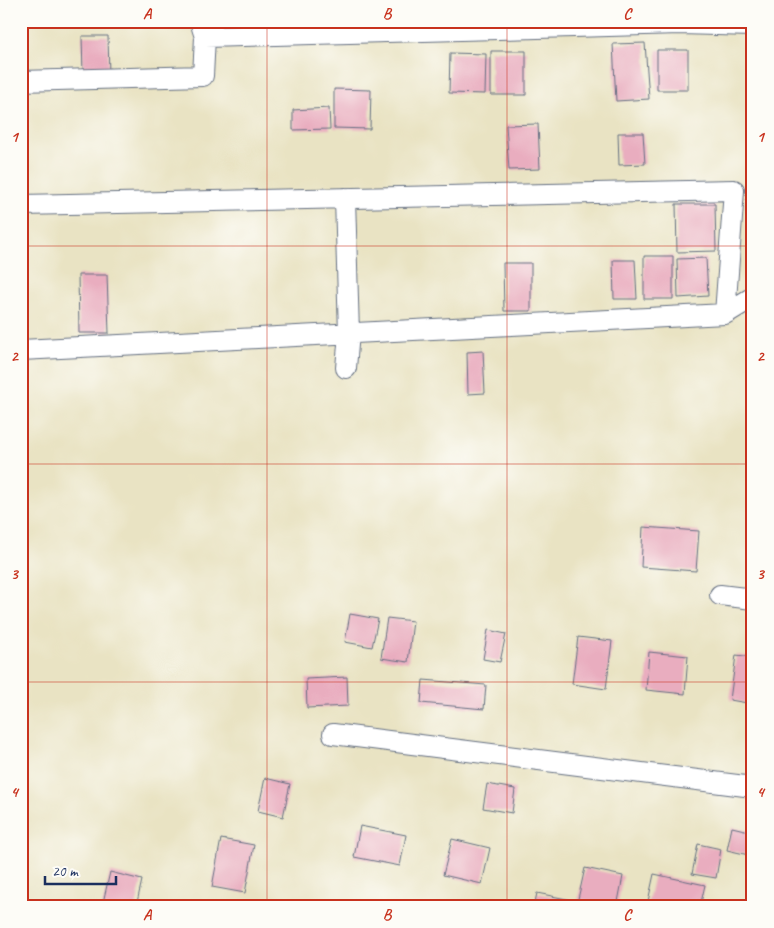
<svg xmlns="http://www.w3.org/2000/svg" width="774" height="928" font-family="Caveat,sans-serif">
<rect width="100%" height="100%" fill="#fdfcf7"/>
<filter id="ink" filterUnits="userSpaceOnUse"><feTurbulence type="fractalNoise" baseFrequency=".02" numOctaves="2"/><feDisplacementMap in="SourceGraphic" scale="10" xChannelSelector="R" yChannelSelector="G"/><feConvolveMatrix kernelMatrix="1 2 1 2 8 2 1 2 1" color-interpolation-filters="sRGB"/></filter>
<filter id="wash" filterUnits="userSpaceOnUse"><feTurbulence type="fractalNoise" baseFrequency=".0096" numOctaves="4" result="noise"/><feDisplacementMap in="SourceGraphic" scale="20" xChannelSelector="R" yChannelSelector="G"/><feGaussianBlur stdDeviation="1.12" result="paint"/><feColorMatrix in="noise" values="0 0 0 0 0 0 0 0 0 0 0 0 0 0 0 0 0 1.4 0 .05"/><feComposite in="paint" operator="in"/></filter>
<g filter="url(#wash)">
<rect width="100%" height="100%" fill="#e9e3c3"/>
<g id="blocks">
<path fill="#e9adbf" d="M82 36H108L109 75H83Z
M645 43 649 99 616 101 613 44Z
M657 50H688V90H657Z
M491 51H526V95H491Z
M450 53 486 54 485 94 449 93Z
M334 89 371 90 370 129 334 128Z
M329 108 330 129 293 130V110Z
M538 124 540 169 509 170 506 125Z
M618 133H643L645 164 619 165Z
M676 204H715L716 251 677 252Z
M644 256H673V299H644Z
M706 258 708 296 678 298 677 259Z
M613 260H635L637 299H614Z
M503 263H531V311H504Z
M78 275H107L109 333H79Z
M483 351 485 393 468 394 467 352Z
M643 527 699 531 696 571 641 567Z
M350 614 378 619 372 647 345 642Z
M387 618 413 621 408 662 381 658Z
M488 630 506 634 500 662 483 659Z
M578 637 612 641 606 689 572 684Z
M649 652 688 656 685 694 646 690Z
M736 655 753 657V704L730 700Z
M347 677 348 706 307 708 306 679Z
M423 680 486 685 484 709 421 703Z
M265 778 290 784 283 817 258 811Z
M487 784 515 789 512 813 483 808Z
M360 826 406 835 400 866 354 857Z
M732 827 753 832V856L727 850Z
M221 839 254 845 245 893 212 887Z
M452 839 490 848 482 884 443 875Z
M698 844 721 849 716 878 692 874Z
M585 868 623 876 617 907 578 899Z
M110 872 142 880 136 907H102Z
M654 874 705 885 700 907 647 906Z
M537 893 591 904V907H534Z"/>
</g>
</g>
<g filter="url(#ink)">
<use href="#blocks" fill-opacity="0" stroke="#636e81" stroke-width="1"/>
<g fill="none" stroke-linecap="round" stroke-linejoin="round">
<defs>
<path id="street" d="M205 37 680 24 753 26
M21 81 203 76 205 37 200 21
M345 198 349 333 346 368
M21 205 734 190 725 314
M21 350 725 314 753 297
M720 595 753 599
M333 734 753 787"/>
</defs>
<use href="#street" stroke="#636e81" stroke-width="22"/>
<use href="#street" stroke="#fff" stroke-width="20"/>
</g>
</g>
<path fill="none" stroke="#c8321e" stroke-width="1" stroke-opacity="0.55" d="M267 21V907M507 21V907M21 246H753M21 464H753M21 682H753"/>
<rect width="774" height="928" fill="none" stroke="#fdfcf7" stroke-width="55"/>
<path d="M45 876v8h71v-8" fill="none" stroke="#1b2f5e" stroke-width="2.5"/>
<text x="52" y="876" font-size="15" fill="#1b2f5e" stroke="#fdfcf7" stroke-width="4" paint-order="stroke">20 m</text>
<rect x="28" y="28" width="718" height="872" fill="none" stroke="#c8321e" stroke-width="2"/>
<g font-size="16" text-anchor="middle" font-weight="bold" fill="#c8321e">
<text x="147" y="19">A</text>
<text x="387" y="19">B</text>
<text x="627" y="19">C</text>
<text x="14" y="142">1</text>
<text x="760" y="142">1</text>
<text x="14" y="361">2</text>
<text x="760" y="361">2</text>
<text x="14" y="579">3</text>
<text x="760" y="579">3</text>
<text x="14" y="797">4</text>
<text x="760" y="797">4</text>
<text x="147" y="920">A</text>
<text x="387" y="920">B</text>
<text x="627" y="920">C</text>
</g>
</svg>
